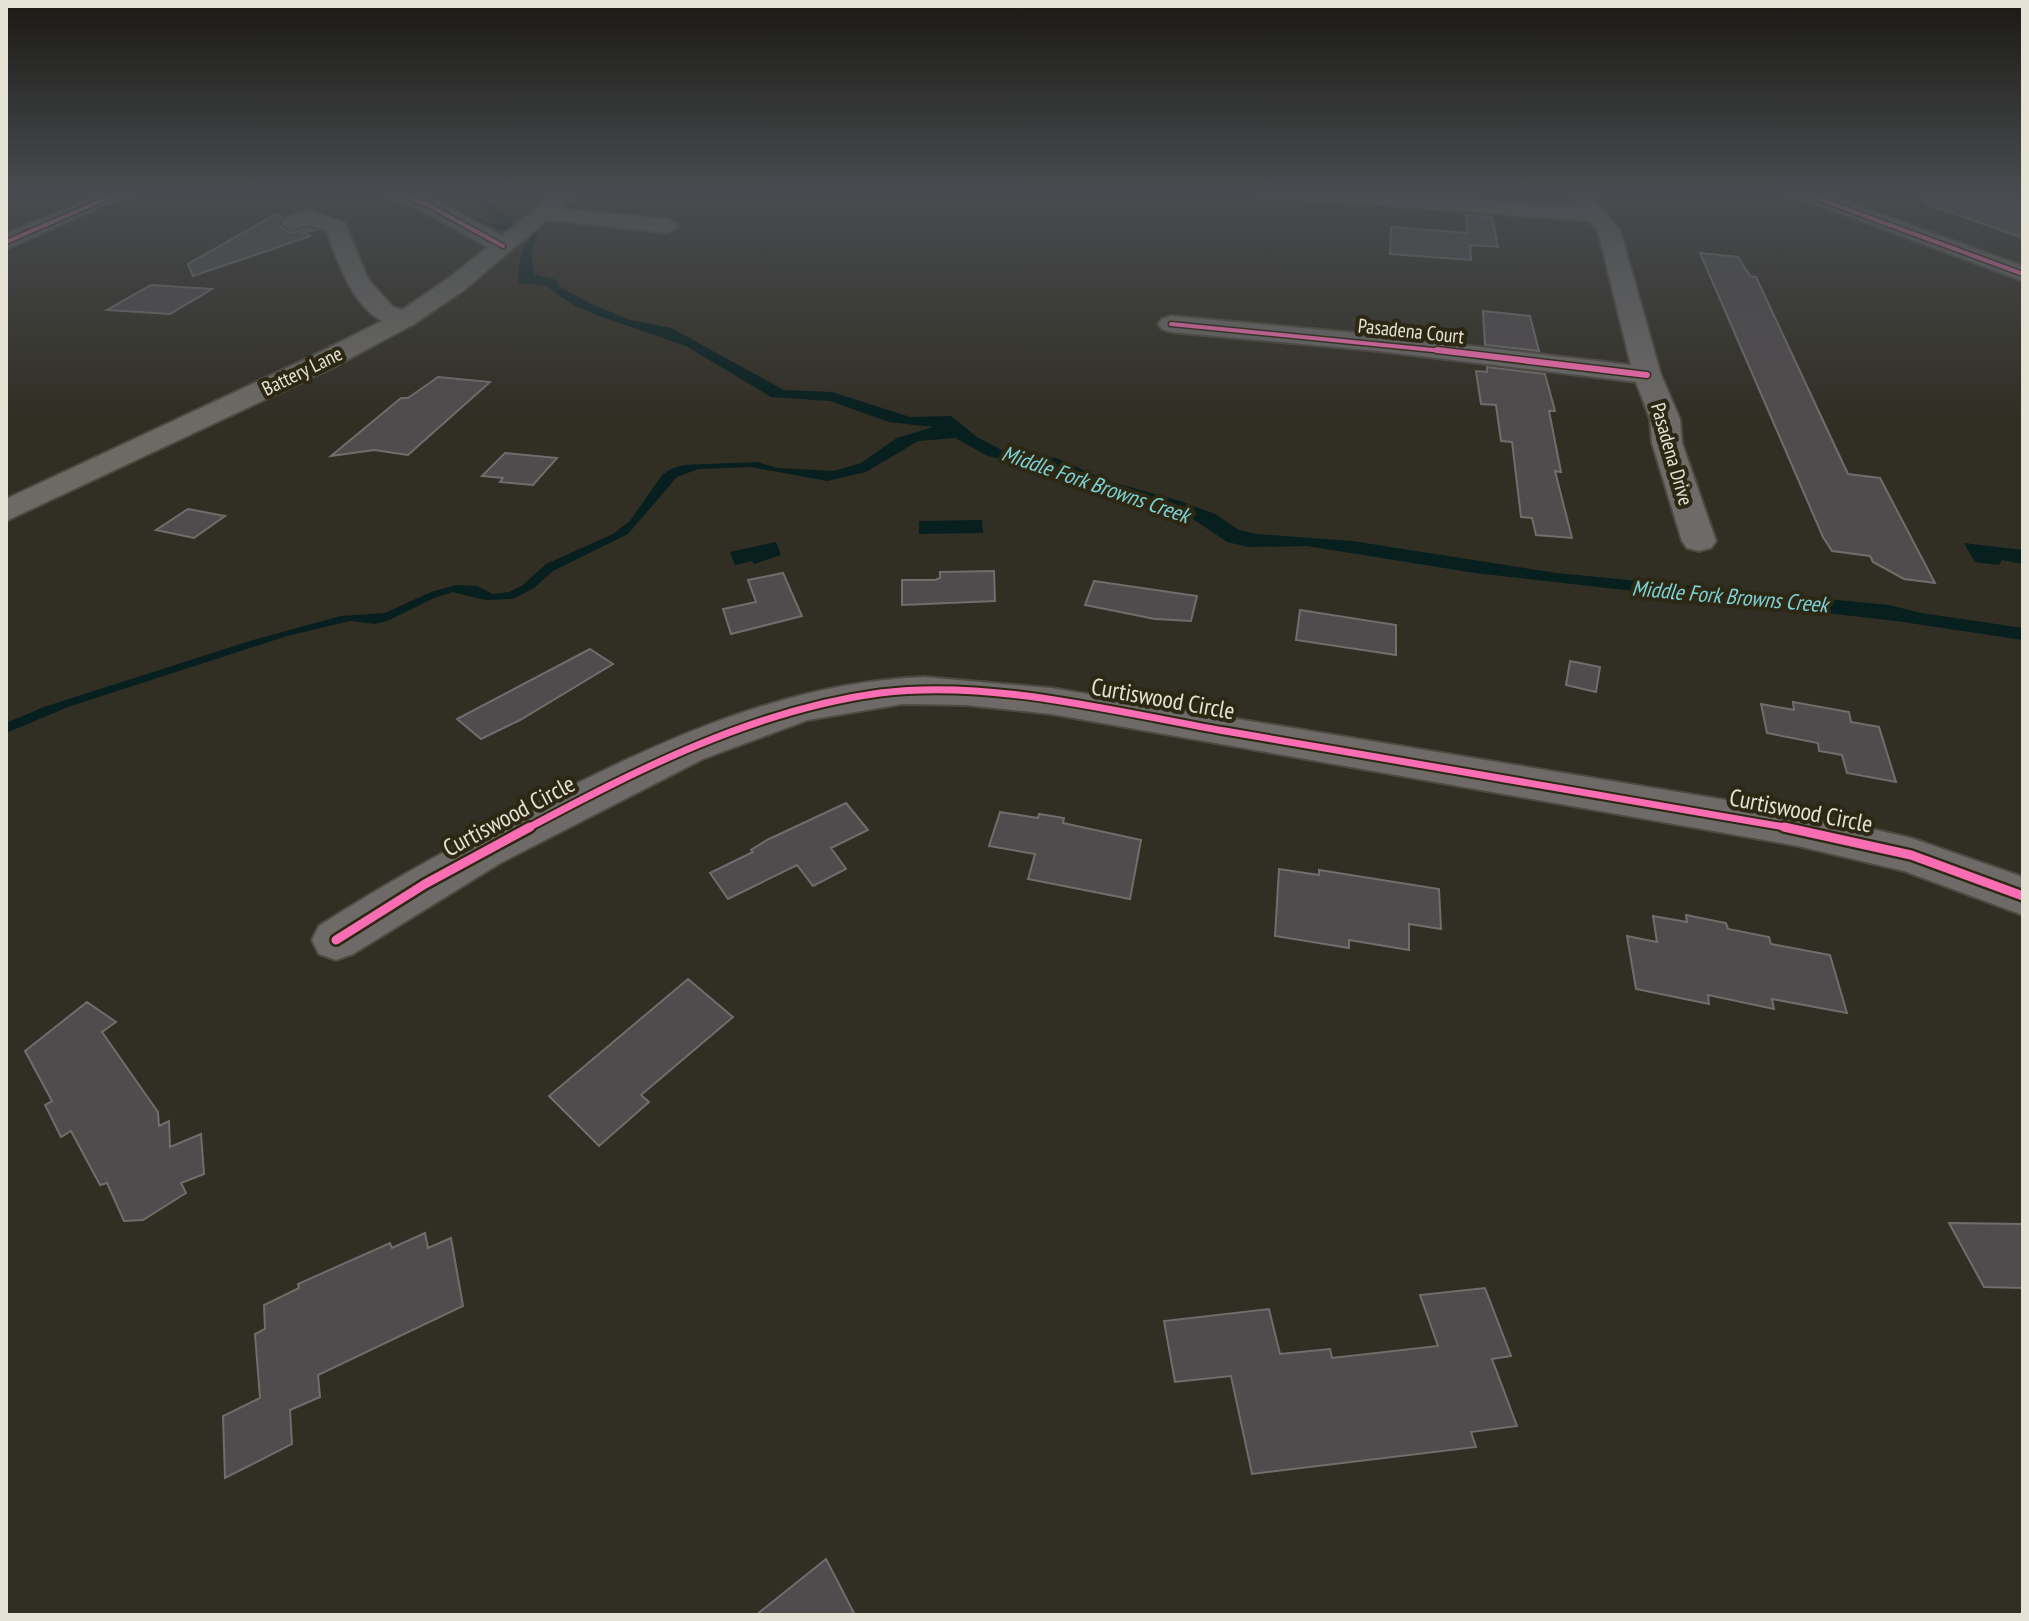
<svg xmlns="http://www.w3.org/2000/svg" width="2029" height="1621" font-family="'PT Sans Narrow',sans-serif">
<rect width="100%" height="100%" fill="#312e24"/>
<path fill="#071f1f" d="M410 190C443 190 466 224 499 224L487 205 457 190C487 190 493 213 517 224L509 231 478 224Z
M536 232 538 238 531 252 534 274 557 280 560 287 591 304 631 320 671 328 784 390 832 392 910 417 951 416 977 437 1007 453 1056 458 1108 481 1180 501 1215 514 1239 530 1256 534 1352 541 1556 573 1889 605 1921 613 2023 628V640L1896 621 1475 573 1307 546 1249 547 1227 542 1193 519 1175 513 1092 489 1054 472 988 456 955 438 918 441 866 472 827 481 751 467 698 469 677 477 628 534 553 571 534 588 513 599 485 600 453 592 434 598 387 621 375 624 350 621 287 636 68 707 6 733V723L44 707 253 640 341 616 385 613 431 592 456 585 477 586 493 594 509 592 523 585 546 564 613 534 630 521 662 475 671 469 684 465 757 462 777 468 834 471 861 463 897 438 933 427 889 422 830 401 771 397 686 346 599 316 575 306 546 286 519 283C516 266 523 243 536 232Z
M982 520 983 533 919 534V521Z
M776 542 781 555 754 564 752 561 735 565 730 552Z
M1964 543 2023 550V564L2002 560 1999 565 1975 562Z"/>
<path fill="#504b4d" stroke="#716d6d" stroke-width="2" d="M1925 196 2013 199 2023 206V238L1924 203Z
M276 214 282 216 279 226 290 233 309 228 314 230 304 233 311 236 193 276 188 264Z
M1466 215 1492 217 1498 247 1470 245 1471 260 1390 254 1391 227 1467 233Z
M1700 253 1738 257 1750 276 1756 277 1848 474 1880 478 1935 583 1904 579 1873 562 1870 556 1832 551 1823 537Z
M151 285 212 289 170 314 107 310Z
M1483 311 1530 316 1539 351 1485 345Z
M1487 367 1545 374 1555 411H1549L1561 472 1555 471 1572 538 1536 535 1532 518 1521 517 1512 442 1501 441 1496 405 1481 404 1476 371 1487 372Z
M438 377 490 382 408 455 374 450 331 456 401 398H408Z
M505 453 557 458 533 485 500 482 503 478 482 476Z
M188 509 225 516 194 538 156 530Z
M994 571 995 601 902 605V580H935L940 578V572Z
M783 573 802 616 731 634 723 609 756 602 748 580Z
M1094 581 1197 596 1191 621 1155 619 1085 605Z
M1300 610 1396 625V655L1296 640Z
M590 649 613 664 520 720 481 739 457 719Z
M1570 661 1600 667 1596 692 1566 685Z
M1793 702 1849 712 1851 722 1879 727 1896 782 1847 773 1842 755 1819 751 1818 743 1767 733 1761 704 1794 710Z
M846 803 868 830 831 848 846 869 813 886 797 865 728 899 710 873 753 852 751 850 767 840Z
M1000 812 1038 818 1039 814 1064 818 1063 823 1141 840 1130 899 1028 879 1035 854 989 846Z
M1279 869 1319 875V870L1439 889 1441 929 1409 924V950L1349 940V948L1275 936Z
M1686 915 1726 923 1728 929 1769 937 1771 944 1830 955 1847 1013 1772 999 1774 1009 1708 995 1709 1004 1636 989 1627 936 1657 942 1653 916 1687 922Z
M688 979 733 1017 641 1095 649 1102 599 1146 549 1096Z
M87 1002 116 1022 102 1032 158 1112 159 1126 169 1121 170 1147 201 1134 204 1174 181 1183 186 1193 143 1220 124 1221 107 1183 100 1185 71 1131 61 1137 45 1105 52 1101 25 1051Z
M1949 1223 2023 1224V1288L1984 1287Z
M425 1233 428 1248 451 1238 463 1306 318 1375 320 1397 290 1410 292 1444 225 1478 223 1416 260 1398 255 1334 265 1329 264 1305 299 1288 298 1284 390 1243 392 1248Z
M1485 1288 1511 1356 1492 1359 1517 1426 1471 1432 1476 1447 1252 1474 1231 1376 1175 1382 1164 1321 1269 1309 1280 1354 1330 1349 1332 1358 1438 1346 1420 1295Z
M826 1559 855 1615H756Z"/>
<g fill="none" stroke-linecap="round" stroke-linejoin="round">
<defs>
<path id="minor" d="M109 190H136L133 194 6 249V234Z
M381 190H409L436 200 511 241 514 246 511 251H495L420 210 384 194Z
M1255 190H1343L1577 207 1570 190H1590L1594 200 1620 230 1661 375 1680 419 1682 443 1716 541 1711 548 1699 551 1687 548 1682 541 1652 443 1650 419 1636 382 1378 351 1171 332 1162 329 1158 324 1162 319 1171 316 1378 335 1631 365 1598 231 1589 221 1265 196 1258 194Z
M1785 190H1814L2023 266V281L1788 194Z
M542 207 668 219 679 226 668 233 534 218 531 213Z
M309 210 345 223 368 279 393 307 414 314 418 319 414 324C363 337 340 268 327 232L309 225 292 230 281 223 284 218Z
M924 677 1051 688 1798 812 1911 838 2023 877V915L1904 871 1798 846 1051 714 966 705 902 704 808 720 703 759 502 862 353 954 336 960 319 954 312 940 319 926C392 879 468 838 546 799 664 739 789 682 924 677Z"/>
<path id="major" d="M560 190H582L464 290 414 324 330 369 6 521V499L310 357 396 314 446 280Z"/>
</defs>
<use href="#minor" stroke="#4d4a41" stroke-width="4"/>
<use href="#major" stroke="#4d4a41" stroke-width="4"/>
<use href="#minor" fill="#6d6a68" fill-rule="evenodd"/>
<use href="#major" fill="#6d6a65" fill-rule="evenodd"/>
<defs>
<path id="cycleway-far3" d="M391 190 428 205 503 246
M1795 190 2023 274
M6 242 126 190
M1171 324 1453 352"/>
<path id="cycleway-far2" d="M1437 350 1647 375"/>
<path id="cycleway-far1" d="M526 829C637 770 753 710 880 693 991 679 1116 712 1225 731 1416 763 1606 796 1796 829"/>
<path id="cycleway" d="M1784 827 1911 855 2023 896
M336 940 425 884 530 827"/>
</defs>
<use href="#cycleway-far3" stroke="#2d2814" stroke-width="7"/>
<use href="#cycleway-far2" stroke="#2d2814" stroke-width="9"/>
<use href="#cycleway-far1" stroke="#2d2814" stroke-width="11"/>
<use href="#cycleway" stroke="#2d2814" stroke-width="14"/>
<use href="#cycleway-far3" stroke="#f96db3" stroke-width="4"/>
<use href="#cycleway-far2" stroke="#f96db3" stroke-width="6"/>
<use href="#cycleway-far1" stroke="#f96db3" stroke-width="7"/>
<use href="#cycleway" stroke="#f96db3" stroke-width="9"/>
</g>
<linearGradient id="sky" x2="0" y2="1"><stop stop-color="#1b1914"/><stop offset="0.46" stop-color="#484c50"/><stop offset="1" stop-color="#484c50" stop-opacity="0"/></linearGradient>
<rect width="2029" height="417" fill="url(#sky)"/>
<g text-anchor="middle" stroke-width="8" stroke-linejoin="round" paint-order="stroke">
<g font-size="20" fill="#e5e2d6" stroke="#2d2814">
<text transform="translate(1411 331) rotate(6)" y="7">Pasadena Court</text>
<text transform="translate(302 371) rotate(-26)" y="7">Battery Lane</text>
<text transform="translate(1672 454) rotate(74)" y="7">Pasadena Drive</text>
</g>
<g font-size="22" font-style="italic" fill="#7cd2d7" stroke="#2d2814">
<text transform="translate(1096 484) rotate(19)" y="8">Middle Fork Browns Creek</text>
<text transform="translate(1730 596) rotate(5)" y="8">Middle Fork Browns Creek</text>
</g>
<g font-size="24" fill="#e5e2d6" stroke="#2d2814">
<text transform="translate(1163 699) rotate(10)" y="8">Curtiswood Circle</text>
<text transform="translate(1801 811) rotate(11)" y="8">Curtiswood Circle</text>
<text transform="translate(509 816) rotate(-28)" y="8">Curtiswood Circle</text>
</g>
</g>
<rect width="2029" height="1621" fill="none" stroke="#e5e2d6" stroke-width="16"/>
</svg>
